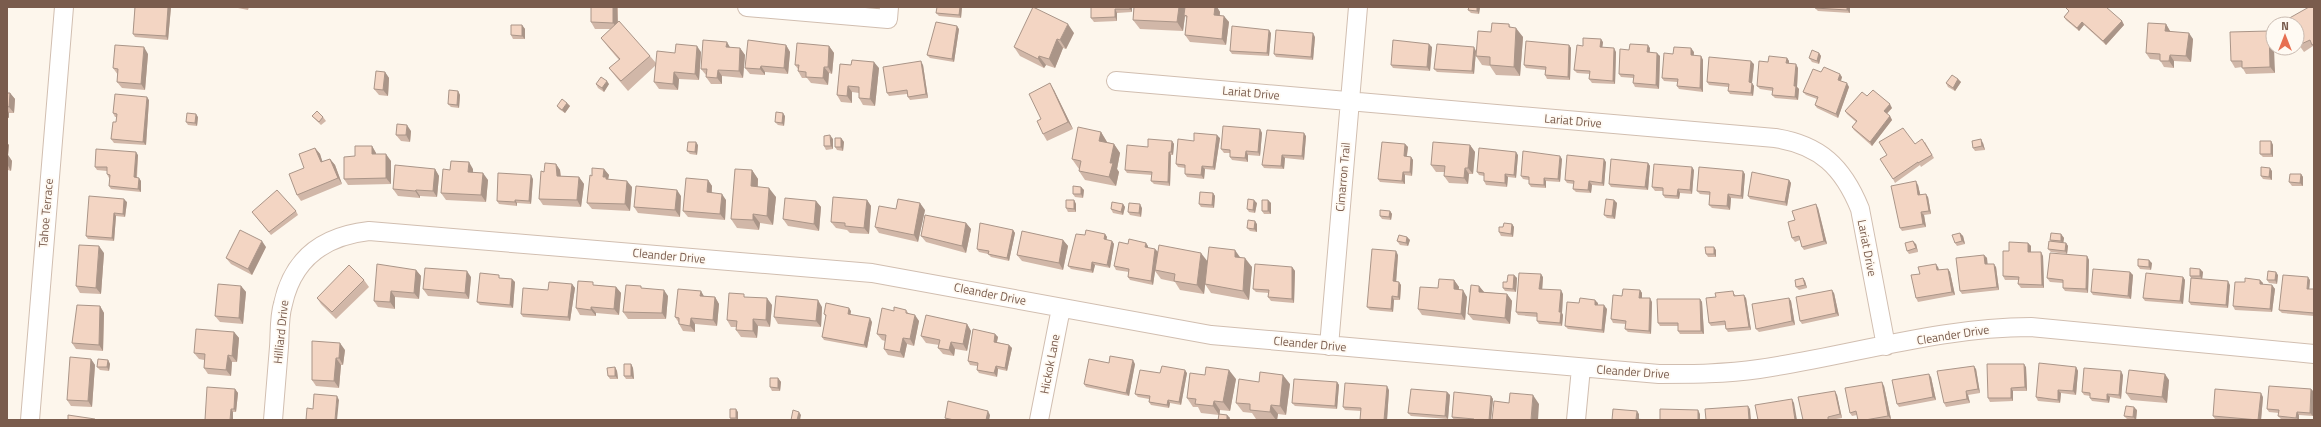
<svg xmlns="http://www.w3.org/2000/svg" width="2321" height="427" font-family="'Titillium Web',sans-serif">
<rect width="100%" height="100%" fill="#fdf6ec"/>
<g fill="none" stroke-linecap="round" stroke-linejoin="round">
<defs>
<path id="minor" d="M747 7 888 19 889 7
M1116 81 1775 138C1820 145 1843 167 1860 209L1886 346
M1329 346 1358 7
M30 420 64 7
M273 420C275 396 277 371 279 347 280 333 279 317 283 304 293 258 324 236 369 231L872 273 1211 335 1659 374C1692 374 1725 374 1759 369 1849 356 1939 327 2031 327L2314 354
M1039 420 1061 308
M1576 420 1581 368"/>
</defs>
<use href="#minor" stroke="#d1beb0" stroke-width="20"/>
<use href="#minor" stroke="#fff" stroke-width="18"/>
</g>
<path fill="#d1b7a8" d="M135 7H171L168 40 135 37 133 34Z
M237 7H249L248 10 238 8Z
M591 7H618V23L650 56 656 63 675 53 701 52 699 80 679 79 678 90 659 89 654 82 656 65 628 91 616 77 609 68 619 60 608 47 601 38 611 29H595L591 22Z
M962 7 961 18 939 16 936 13Z
M1091 7H1132V12L1117 13V21L1094 22 1091 18Z
M1134 7H1217L1220 12V15L1229 22 1226 45 1190 42 1185 35 1187 19 1185 16 1183 31 1140 29 1133 20Z
M1480 7 1479 14 1471 13 1468 10Z
M1850 7V13L1818 11 1815 8Z
M2065 7 2122 21 2124 25 2106 45 2084 25 2079 31 2066 20 2064 17 2069 11Z
M2314 7V47L2313 46 2304 52 2299 45Z
M1509 24 1511 28 1523 37 1520 76 1496 75 1490 66 1482 65 1476 56 1491 32Z
M2166 24 2170 31 2193 39 2191 62 2174 61V68L2164 67 2160 60 2150 59 2146 53Z
M522 25 525 29V39H513L511 35Z
M959 29 954 62 930 58 927 55Z
M2269 31 2275 73 2246 74 2242 67 2235 68 2231 61Z
M1074 33 1066 49 1063 48 1055 68 1046 65 1044 68 1020 56 1014 47Z
M1271 33 1269 56 1232 54 1230 51Z
M1315 37 1313 60 1276 57 1274 54Z
M1603 42 1602 47 1616 52 1615 84 1592 83 1589 79 1590 74 1577 73 1574 70 1583 46Z
M786 45 790 52 788 74 765 72V75L750 74 745 68Z
M1569 45 1571 48 1570 80 1547 79 1545 75V70L1526 68 1524 65Z
M829 46 834 53 832 74 829 73 828 85 811 83 807 78H802L798 71V69L795 65Z
M1432 47 1430 71 1393 68 1391 65Z
M730 48H740L745 55 743 78 722 76V84H711L706 77V75L701 69Z
M1650 48V52L1660 56 1659 89 1635 87 1633 83V78L1621 77 1619 74 1629 50Z
M1476 51 1474 74 1437 72 1434 69Z
M1694 52V56H1701L1703 60V92L1679 89 1677 86V82L1664 81 1662 78 1673 54Z
M1819 53 1821 56 1819 64 1812 62 1809 58Z
M148 54 145 90 122 88 117 82 118 75 113 68Z
M1787 58 1789 61V63L1798 68 1797 87 1799 89 1798 100 1775 98 1772 95 1773 91 1760 89 1757 86 1768 62Z
M840 64 879 68 875 106 863 105 859 98V93L852 92V103L841 102 837 95Z
M1754 64 1752 83 1754 86 1753 96 1730 94 1728 91V87L1709 85 1707 82Z
M923 65 928 98 910 100 908 97 907 94 889 96 887 93Z
M385 72 389 78 388 96 379 95 374 89Z
M1821 72 1842 77 1841 81 1849 87 1838 118 1817 108 1815 105 1817 99 1806 95 1803 92Z
M1958 79 1961 82 1955 91 1948 87 1946 83Z
M596 84H609L604 92 598 88Z
M1054 90 1073 129 1047 141 1043 134 1041 119Z
M458 91 460 95 459 108 451 107 448 104Z
M7 93H10L15 99 14 113H9V118H7Z
M1867 96 1892 108 1887 114 1890 116 1892 120 1872 146 1854 130 1852 127 1856 122 1847 114 1845 111Z
M149 100 146 145 114 143 111 139 116 122 117 117H115L113 113Z
M567 103 570 106 565 113 559 109 557 106Z
M312 116 323 117 326 121 321 125Z
M785 116 784 126 778 125 775 122Z
M198 117 197 126 188 125 186 122Z
M1260 129 1262 133 1260 156 1248 155V162L1232 160 1230 157V153H1224L1221 149Z
M411 131 410 142 401 141 396 135Z
M1101 132 1107 142 1114 144 1120 153 1117 169 1119 172 1116 186 1085 180 1079 171V169L1072 159Z
M1306 136 1304 160 1285 158 1284 169 1264 168 1262 165Z
M841 138 844 142 843 151 837 150 835 147Z
M1220 138 1215 170 1205 169 1204 179 1187 177 1185 174V168L1178 167 1176 164 1194 141Z
M833 139V149L826 150 824 146Z
M1172 141 1174 144 1173 155H1171L1170 186 1154 184 1151 181 1152 175 1127 173 1125 170 1148 147Z
M2271 141 2273 145V157H2263L2260 154Z
M1925 142 1934 158 1921 167 1920 165 1895 183 1893 179 1915 144Z
M7 143 9 145 8 155 12 161 11 171 8 170 7 178Z
M1983 143 1985 150 1975 151 1973 148Z
M1405 144 1408 147 1407 156 1411 157 1413 160 1412 176 1405 175V184L1380 182 1378 179Z
M698 145 697 155 690 154 687 151Z
M1470 145 1475 152 1473 174H1469L1468 184 1449 183 1444 176 1445 172H1436L1431 165Z
M372 146 376 153V154L391 161V184L348 185 344 179 355 156Z
M315 148 320 154 322 162 330 159 335 165 342 184 301 201 297 195 304 168Z
M138 155 137 178 141 181V192L111 189 109 186 110 178H109L107 174V171L97 170 95 167Z
M1518 155 1516 178 1508 177 1507 187 1486 185 1484 181V176L1479 175 1477 172Z
M1562 159 1560 182 1546 181V188L1531 187 1529 184V180L1523 179 1521 176Z
M1606 162 1604 186 1592 185 1591 193 1576 192 1573 189 1574 184 1567 183 1565 180Z
M1648 163 1650 166 1648 190 1611 187 1609 184Z
M556 164 560 170 561 176 579 177 584 184 581 207 543 205 539 199 544 172Z
M435 169 439 176 437 197 420 196V198L398 196 393 189Z
M473 169V172L488 180 486 202 446 200 441 193 450 170Z
M604 169 609 175 608 179 632 187 630 211 592 209 587 203 592 176Z
M752 170 758 179V187L776 197 773 225 760 223 759 230 737 228 731 219Z
M1694 170 1692 194 1680 193 1679 199 1665 198 1663 195V191H1655L1652 187Z
M2272 171V180L2263 179 2261 176Z
M1745 174 1743 199 1731 198 1730 210 1712 208 1709 205 1710 195 1700 194 1697 191Z
M2301 174 2303 177V186H2292L2289 182Z
M533 179 531 204 517 203V206L499 204 497 201Z
M708 180 712 186V193L726 200 725 220 688 217 683 211Z
M1789 180 1791 183 1787 206 1750 199 1748 196Z
M1918 185 1920 194 1928 197 1931 214 1924 215 1926 227 1902 231 1900 228Z
M1081 187 1084 190 1083 198 1075 197 1073 194Z
M1213 193 1215 196 1214 208 1201 207 1199 204Z
M681 196 680 217 638 213 634 207Z
M867 200 871 206 869 234 850 233 847 230 836 228 831 222Z
M1074 200 1076 204V212H1068L1066 208Z
M1268 200 1271 203V214H1264L1262 211Z
M1614 200 1617 203 1615 219 1607 218 1604 215Z
M816 201 821 207 819 231 788 226 783 219Z
M127 202 125 217 116 216 114 241 88 239 86 236Z
M1257 203 1255 213 1249 212 1247 209Z
M1123 204 1125 207 1123 215 1113 213 1111 209Z
M1142 208 1141 217 1130 215 1128 212Z
M1818 208 1827 244 1804 250 1802 247 1800 240 1795 242 1792 238 1795 220Z
M896 209 925 210 918 242 879 233 875 227Z
M296 211 298 215 271 235 252 212Z
M1390 211 1392 214 1391 220 1382 219 1380 216Z
M966 223 971 229 966 253 926 242 921 236Z
M1257 224V232L1250 231 1247 228Z
M1512 224 1514 227 1513 237 1501 236 1499 232 1503 227Z
M1013 230 1015 233 1009 261 991 257 988 254 979 252 977 249Z
M1960 233 1963 236 1965 244 1957 246 1955 243Z
M1105 234 1107 237 1106 240 1112 241 1114 244 1110 268 1095 265 1093 273 1071 269 1068 266 1085 235Z
M2061 234 2064 238 2063 243H2066L2068 246 2067 254 2051 252 2048 249 2051 241 2050 240Z
M1407 237 1410 240 1408 246 1400 245 1397 241Z
M1063 240 1068 246 1063 270 1022 261 1017 255Z
M2028 243 2031 246V252L2043 256 2044 288H2021L2018 284 2019 280H2005L2003 276 2009 251Z
M1128 244 1148 246V248L1155 249 1158 252 1207 261 1240 257 1252 267 1249 300 1211 293 1205 284 1204 294 1180 290 1175 282 1161 279 1155 271 1153 285 1130 280 1128 277 1129 272 1116 270 1114 266Z
M1916 244 1918 252 1909 254 1907 251Z
M266 247 252 275 231 264 226 258Z
M1716 250V257H1708L1706 254Z
M104 253 101 294 80 293 76 286Z
M1398 255 1396 281 1401 285 1400 300H1394L1393 312 1370 310 1367 307Z
M1984 255 1987 258V264L1996 267 1999 290 1962 294 1960 291Z
M2087 256 2089 260 2088 293 2065 291 2063 288V283L2050 282 2047 278Z
M2152 263 2151 270 2140 269 2138 266Z
M1292 267 1295 271 1294 303 1271 301 1268 297 1269 293 1256 292 1253 289Z
M1938 267 1939 270 1948 269 1950 272 1955 295 1918 302 1916 298 1920 274Z
M2200 269 2203 272 2202 279 2230 285 2228 308 2191 305 2189 302 2191 278 2190 276Z
M416 270 421 276 419 299 395 297V309L378 307 374 301Z
M2130 272 2133 275 2131 299 2093 295 2091 292Z
M1514 275 1517 278 1516 292 1505 291 1503 288 1507 282Z
M2278 275 2277 284 2269 283 2267 280Z
M471 277 469 299 428 296 423 289Z
M1543 277 1542 289 1563 294 1562 313 1563 315 1562 326 1539 324 1537 321V317L1518 315 1516 312Z
M2183 277 2185 280 2183 304 2145 301 2143 298Z
M501 278 512 279 515 282 513 308 480 305 477 302Z
M1803 278 1805 281 1807 288 1799 290 1796 287Z
M364 280 369 287 336 319 321 304 317 298Z
M1454 280 1459 287V290L1467 297 1465 320 1422 315 1418 309 1438 288Z
M2260 280 2263 283 2262 285H2272L2275 289 2272 312 2235 310 2233 306 2245 282Z
M2310 280 2309 289H2314V316L2282 313 2279 310Z
M572 284 575 288 570 321 523 317 521 314Z
M595 285 616 287 621 293 619 315 596 313V316L580 315 576 308Z
M241 286 246 292 243 324 220 322 215 316Z
M1479 286 1484 292 1507 294 1512 301 1510 324 1473 320 1468 314Z
M642 288 668 296 666 319H628L623 312Z
M1640 290 1642 293V298L1652 302 1651 334 1628 332 1625 329 1626 324 1613 323 1611 319 1622 296Z
M1834 293 1839 316 1802 324 1800 321Z
M1735 294V295L1746 298 1751 330 1728 332 1726 329 1725 325 1711 326 1709 323 1716 297Z
M704 296 715 297 719 304 717 326 695 324V332L683 331 679 324V323L675 317Z
M746 297 772 305 770 327 758 326 757 338 741 337 736 330 737 327H731L727 320Z
M1789 298 1791 301 1795 325 1759 332 1756 329Z
M1700 299 1702 302 1704 334H1680L1678 331V326H1660L1658 323Z
M1579 303H1598V305L1607 309 1604 333 1568 329 1565 326Z
M100 306 104 313 103 351 76 349 72 343Z
M822 307 821 327 778 324 774 317Z
M906 310 909 314 919 321 914 346 907 344 904 358 888 355 884 349 885 341 882 340 877 334 894 311Z
M851 311 850 315 872 322 867 348 824 340 822 337 826 317 824 314Z
M967 324 971 331 967 351 955 349 954 356 943 354 938 348 939 345 926 343 921 336Z
M234 332 239 338 237 362H232L231 376 208 374 204 368V360L199 359 194 353Z
M995 334 998 337 997 342 1009 345 1012 348 1007 371 998 369 997 377 979 373 977 370V366L970 365 968 361Z
M345 350 343 365H341L339 388 316 386 312 380Z
M91 359 95 365 92 407 71 406 67 400Z
M108 360 110 364 109 371 100 370 97 367Z
M631 364 633 368 634 379H626L624 376Z
M1135 364 1129 396 1086 387 1084 384Z
M615 367 617 371 618 379H610L608 376Z
M2026 367 2027 391H2013V401L1990 402 1988 398Z
M2076 367 2078 371 2076 395 2061 393 2060 403 2038 401 2036 397Z
M1976 369 1980 393 1968 395 1970 403 1946 407 1944 403Z
M1160 373H1187L1181 405 1170 403 1169 408 1151 405 1149 402V399L1138 397 1135 394Z
M2123 375 2121 399 2110 397 2109 403 2092 401 2090 398V396L2084 395 2082 392Z
M1931 377 1936 400 1899 407 1897 404Z
M778 378 781 382 780 391H772L770 387Z
M1236 379 1230 411 1220 410V414L1227 415 1230 418 1229 420H1218L1219 415 1201 413 1198 407H1193L1187 398Z
M2169 380 2167 403 2131 400 2126 393Z
M1259 382 1290 384 1286 415 1278 414 1277 420H1264L1256 419 1252 413 1243 412 1236 403Z
M1337 382 1339 385 1337 409 1295 406 1292 403Z
M1884 386 1891 419 1884 420H1858L1857 415 1852 416 1850 413Z
M235 389 238 393 236 412H233L205 420Z
M2311 389 2314 392 2313 416 2299 415V420L2281 419 2278 416 2279 413 2269 412 2267 409Z
M1389 390 1387 420H1361V411L1345 410 1343 407Z
M1447 392 1450 395 1448 419 1411 416 1408 413Z
M1837 395 1842 418 1830 420H1803Z
M1491 396 1493 399 1491 420H1454L1452 417Z
M2263 397 2261 420H2222L2215 419 2213 416Z
M2137 410 2136 420 2127 419 2124 416Z
M738 412V420H731L730 418Z
M990 415 989 420H946L945 418Z"/>
<path fill="#aa9588" d="M168 7H171L168 40 166 36Z
M613 7H617L618 29 613 23Z
M960 7H962L961 18 959 15Z
M1130 7H1132V12L1130 9Z
M1179 7H1187L1184 15 1185 16 1183 31 1177 22Z
M1215 7H1217L1220 12 1219 21 1214 15Z
M1477 7H1480L1479 14 1477 11Z
M1847 7H1850V13L1847 10Z
M1115 9 1117 13V21L1115 17Z
M1224 16 1229 22 1226 45 1222 39Z
M2122 21 2124 25 2106 45 2103 41Z
M2082 22 2084 25 2079 31 2077 28Z
M1068 24 1074 33 1066 49 1060 40Z
M2166 24 2170 31V37L2165 31Z
M522 25 525 29V39L522 36Z
M957 26 959 29 954 62 952 59Z
M1516 28 1523 37 1520 76 1514 67Z
M1269 30 1271 33 1269 56 1267 53Z
M2269 31 2273 37V48H2274L2275 73 2270 67Z
M1313 33 1315 37 1313 60 1311 57Z
M2189 33 2193 39 2191 62 2186 56Z
M1057 39 1063 48 1055 68 1049 59Z
M1601 39 1603 42 1602 50 1600 47Z
M727 42 731 49 726 47Z
M1429 44 1432 47 1430 71 1427 67Z
M786 45 790 52 788 74 784 68Z
M1569 45 1571 48 1570 80 1568 77Z
M1648 45 1650 48 1649 55 1647 52Z
M697 46 701 52 699 80 695 74Z
M829 46 834 53 832 74 828 67Z
M144 47 148 54 145 90 141 84Z
M1474 47 1476 51 1474 74 1472 71Z
M740 48 745 55 743 78 739 71Z
M1614 48 1616 52 1615 84 1613 81Z
M1691 48 1694 52 1693 59 1691 55Z
M1657 53 1660 56 1659 89 1656 85Z
M1819 53 1821 56 1819 64 1817 61Z
M2170 55 2174 61V68L2169 61Z
M1039 56 1046 65 1044 68 1038 59Z
M1701 56 1703 60V92L1700 88Z
M1787 58 1789 61V66L1786 63Z
M921 61 923 65 928 98 926 94Z
M1751 61 1754 64 1752 83 1754 86 1753 96 1751 93 1749 82Z
M874 62 879 68 875 106 870 99Z
M1796 64 1798 68 1797 87 1799 89 1798 100 1795 97 1794 86Z
M761 66 765 72V75L760 69Z
M824 67 829 73 828 85 823 78Z
M718 70 722 76V84L717 78Z
M385 72 389 78 388 96 383 90Z
M674 72 679 79 678 90 673 84Z
M1840 74 1842 77 1840 83 1838 80Z
M1958 79 1961 82 1955 91 1953 88Z
M607 81 609 84 604 92 602 88Z
M1050 83 1054 90 1073 129 1068 122Z
M1847 83 1849 87 1838 118 1836 114Z
M848 86 852 92V103L847 96Z
M458 91 460 95 459 108 457 105Z
M10 93 15 99 14 113 9 107Z
M147 97 149 100 146 145 143 142Z
M567 103 570 106 565 113 562 110Z
M1890 104 1892 108 1886 114 1884 111Z
M7 109 9 113V118L7 116Z
M783 113 785 116 784 126 782 123Z
M196 114 198 117 197 126 195 123Z
M1890 116 1892 120 1872 146 1870 142Z
M407 125 411 131 410 142 406 135Z
M1260 129 1262 133 1260 156 1258 152Z
M1101 132 1107 142 1105 150 1099 141Z
M1304 133 1306 136 1304 160 1302 156Z
M830 135 833 139V149L831 146Z
M1217 135 1220 138 1215 170 1213 167Z
M841 138 844 142 843 151 841 147Z
M1981 139 1983 143 1985 150 1982 146Z
M1172 141 1174 144 1173 155 1171 152Z
M2271 141 2273 145V157L2271 154Z
M696 142 698 145 697 155 695 152Z
M7 143 9 145 8 155 12 161 11 171 7 164Z
M1114 144 1120 153 1117 169 1119 172 1116 186 1109 177 1110 163Z
M1405 144 1408 147 1406 160 1404 156Z
M1470 145 1475 152 1473 174 1468 168Z
M372 146 376 153V161L372 154Z
M315 148 320 154 325 169 321 162Z
M1246 151 1248 155V162L1245 158Z
M136 152 138 155 136 181 134 177Z
M1169 152 1171 155 1170 186 1168 182Z
M1516 152 1518 155 1516 178 1514 175Z
M386 154 391 161V184L386 178Z
M1282 155 1285 158 1284 169 1281 166Z
M1560 156 1562 159 1560 182 1558 179Z
M1411 157 1413 160 1412 176 1410 172Z
M330 159 335 165 342 184 338 178Z
M1604 159 1606 162 1604 186 1602 183Z
M469 162 473 169V178L468 172Z
M1648 163 1650 166 1648 190 1645 187Z
M556 164 560 170 561 182 557 176Z
M1202 166 1205 169 1204 179 1201 175Z
M1692 167 1694 170 1692 194 1690 190Z
M1465 168 1469 174 1468 184 1464 178Z
M2270 168 2272 171V180L2269 177Z
M435 169 439 176 437 197 433 191Z
M604 169 609 175 608 180 610 183 603 177Z
M752 170 758 179 757 195 751 186Z
M1743 171 1745 174 1743 199 1741 196Z
M1403 172 1405 175V184L1402 181Z
M483 173 488 180 486 202 481 195Z
M1505 174 1508 177 1507 187 1505 183Z
M2301 174 2303 177V186L2300 183Z
M531 175 533 179 531 204 529 201Z
M579 177 584 184 581 207 577 200Z
M139 178 141 181V192L138 189Z
M1544 178 1546 181V188L1544 185Z
M708 180 712 186 711 199 707 192Z
M1789 180 1791 183 1787 206 1785 202Z
M627 181 632 187 630 211 625 204Z
M1589 181 1592 185 1591 193 1588 190Z
M1916 181 1918 185 1921 198 1918 195Z
M1081 187 1084 190 1083 198 1081 194Z
M769 188 776 197 773 225 767 216Z
M1678 189 1680 193 1679 199 1677 196Z
M416 190 420 196V198L415 191Z
M677 190 681 196 680 217 675 210Z
M1213 193 1215 196 1214 208 1212 205Z
M722 194 726 200 725 220 720 214Z
M1728 194 1731 198 1730 210 1727 206Z
M1926 194 1928 197 1931 214 1929 211Z
M7 196 8 197 7 212Z
M124 199 127 202 125 217 123 214Z
M515 200 517 203V206L515 202Z
M867 200 871 206 869 234 864 228Z
M1074 200 1076 204V212L1074 209Z
M1254 200 1257 203 1255 213 1253 210Z
M1268 200 1271 203V214L1268 211Z
M1614 200 1617 203 1615 219 1612 216Z
M816 201 821 207 819 231 814 224Z
M920 203 925 210 918 242 914 235Z
M1123 204 1125 207 1123 215 1121 212Z
M1140 204 1142 208 1141 217 1139 213Z
M1816 204 1818 208 1827 244 1824 241Z
M1390 211 1392 214 1391 220 1389 217Z
M1921 212 1924 215 1926 227 1923 224Z
M114 213 116 216 114 241 112 238Z
M753 214 760 223 759 230 753 220Z
M1255 221 1257 224V232L1254 229Z
M966 223 971 229 966 253 962 246Z
M1512 224 1514 227 1513 237 1511 234Z
M1013 230 1015 233 1009 261 1007 258Z
M1960 233 1963 236 1965 244 1962 241Z
M1105 234 1107 237 1106 242 1104 239Z
M2061 234 2064 238 2063 245 2061 241Z
M1407 237 1410 240 1408 246 1406 243Z
M1063 240 1068 246 1063 270 1059 263Z
M262 241 266 247 252 275 248 269Z
M1112 241 1114 244 1110 268 1107 265Z
M1913 241 1916 244 1918 252 1916 248Z
M1146 243 1148 246V250L1145 247Z
M2028 243 2031 246V255L2028 252Z
M2066 243 2068 246 2067 254 2065 251Z
M99 246 104 253 101 294 96 288Z
M1714 247 1716 250V257L1714 254Z
M1155 249 1158 252 1153 285 1151 281Z
M1235 250 1242 260 1235 257Z
M1396 251 1398 255 1396 284 1393 281Z
M2041 252 2043 256 2044 288 2042 285Z
M1201 253 1208 262 1204 294 1197 285Z
M1984 255 1987 258 1988 267 1985 264Z
M2087 256 2089 260 2088 293 2086 289Z
M1245 258 1252 267 1249 300 1243 291Z
M2149 260 2152 263 2151 270 2149 267Z
M1092 262 1095 265 1093 273 1091 270Z
M1936 264 1938 267 1940 274 1937 270Z
M1994 264 1996 267 1999 290 1997 287Z
M1292 267 1295 271 1294 303 1292 299Z
M1948 269 1950 272 1955 295 1952 292Z
M2200 269 2203 272 2202 280 2200 276Z
M416 270 421 276 419 299 414 293Z
M467 271 471 277 469 299 465 293Z
M2130 272 2133 275 2131 299 2128 296Z
M2276 272 2278 275 2277 284 2275 280Z
M1541 274 1543 277 1542 292 1539 289Z
M1514 275 1517 278 1516 292 1513 289Z
M2183 277 2185 280 2183 304 2180 301Z
M2308 277 2310 280 2309 292 2307 289Z
M1803 278 1805 281 1807 288 1805 285Z
M512 279 515 282 513 308 510 305Z
M1454 280 1459 287 1458 296 1454 289Z
M2260 280 2263 283 2262 288 2260 284Z
M2228 281 2230 285 2228 308 2226 305Z
M1399 282 1401 285 1400 300 1398 297Z
M572 284 575 288 570 321 568 317Z
M2272 285 2275 289 2272 312 2270 309Z
M241 286 246 292 243 324 239 318Z
M1479 286 1484 292H1479Z
M616 287 621 293 619 315 614 309Z
M664 290 668 296 666 319 662 313Z
M1463 290 1467 297 1465 320 1461 314Z
M1561 290 1563 294 1562 313 1563 315 1562 326 1560 323 1559 312Z
M1640 290 1642 293V301L1639 298Z
M1832 290 1834 293 1839 316 1836 313Z
M391 291 395 297V309L390 302Z
M701 291 705 298 700 296Z
M1507 294 1512 301 1510 324 1505 318Z
M1744 295 1746 298 1751 330 1749 327Z
M1392 296 1394 300 1393 312 1391 309Z
M715 297 719 304 717 326 713 320Z
M767 298 772 305 770 327 766 320Z
M1650 298 1652 302 1651 334 1649 331Z
M1789 298 1791 301 1795 325 1792 321Z
M1700 299 1702 302 1704 334 1701 331Z
M818 300 822 307 821 327 816 321Z
M1595 300 1598 303 1597 308 1595 305Z
M1604 305 1607 309 1604 333 1602 330Z
M100 306 104 313 103 351 99 345Z
M591 307 596 313V316L591 310Z
M849 308 851 311 850 317 848 314Z
M915 315 919 321 914 346 910 339Z
M691 318 695 324V332L690 326Z
M870 318 872 322 867 348 864 345Z
M753 319 758 326 757 338 753 331Z
M967 324 971 331 967 351 963 344Z
M234 332 239 338 237 362 232 356Z
M995 334 998 337 996 345 994 342Z
M903 338 907 344 904 358 900 352Z
M951 342 955 349 954 356 949 350Z
M340 343 345 350 343 365 339 358Z
M1009 345 1012 348 1007 371 1005 368Z
M228 355 232 362 231 376 226 370Z
M336 358 341 365 339 388 334 381Z
M91 359 95 365 92 407 88 401Z
M108 360 110 364 109 371 107 367Z
M1133 360 1135 364 1129 396 1126 393Z
M631 364 633 368 634 379 631 376Z
M2024 364 2026 367 2027 391 2025 387Z
M996 366 998 369 997 377 994 373Z
M1974 366 1976 369 1980 393 1978 389Z
M615 367 617 371 618 379 615 376Z
M2076 367 2078 371 2076 395 2073 391Z
M1185 370 1187 373 1181 405 1179 402Z
M1229 370 1236 379 1230 411 1223 402Z
M2121 371 2123 375 2121 399 2119 395Z
M1929 374 1931 377 1936 400 1933 397Z
M2165 374 2169 380 2167 403 2162 397Z
M1283 375 1290 384 1286 415 1280 406Z
M778 378 781 382 780 391 778 388Z
M1337 382 1339 385 1337 409 1335 406Z
M1882 382 1884 386 1891 419 1888 416Z
M1387 386 1389 390 1387 420H1384Z
M2011 388 2013 391V401L2011 398Z
M235 389 238 393 236 412 234 409Z
M2311 389 2314 392 2313 416 2310 413Z
M2058 390 2061 393 2060 403 2058 400Z
M1835 391 1837 395 1842 418 1840 414Z
M1966 391 1968 395 1970 403 1967 399Z
M1447 392 1450 395 1448 419 1445 416Z
M2261 393 2263 397 2261 420H2258Z
M2107 394 2110 397 2109 403 2107 400Z
M1533 395 1539 404 1538 420H1531Z
M337 396 339 400 337 420H335Z
M1491 396 1493 399 1491 420H1489Z
M1792 399 1794 403 1797 420H1795Z
M1168 400 1170 403 1169 408 1167 405Z
M1214 401 1220 410 1219 415 1213 406Z
M1271 405 1278 414 1277 420H1276L1270 412Z
M1748 406 1750 409 1751 420H1749Z
M2134 407 2137 410 2136 420 2133 417Z
M231 409 233 412V420H230Z
M736 409 738 412V420H737L736 418Z
M1698 410 1700 414V420H1698Z
M988 411 990 415 989 420H986Z
M1637 411 1639 414V420L1636 419Z
M799 412 801 415 800 420H797Z
M2297 412 2299 415V420H2298L2296 418Z
M1227 415 1230 418 1229 420H1227Z"/>
<path fill="#f3d5c3" stroke="#aa9588" d="M135 7H168L166 36 133 34Z
M591 7H613V23L591 22Z
M937 7H960L959 15 936 13Z
M1033 7 1068 24 1060 40 1057 39 1049 59 1039 56 1038 59 1014 47Z
M1091 7H1130V9H1115V17L1091 18Z
M1134 7H1179L1177 22 1133 20Z
M1185 7H1215L1214 15 1224 16 1222 39 1185 35 1187 16 1184 15Z
M1469 7H1477V11L1468 10Z
M1815 7H1847V10L1815 8Z
M2065 7H2106L2122 21 2103 41 2082 22 2077 28 2064 17 2069 11Z
M2309 7H2314V44L2312 45 2310 40 2299 45 2297 41V24H2288L2286 20Z
M619 21 650 56 621 81 609 68 620 59 601 38Z
M936 22 957 26 952 59 927 55Z
M1492 23 1509 24V27L1516 28 1514 67 1490 65V57L1476 56 1478 31 1491 32Z
M2148 23 2166 24 2165 31 2189 33 2186 56 2170 55 2169 61H2160V54L2146 53Z
M511 25H522V36L511 35Z
M1232 26 1269 30 1267 53 1230 51Z
M1276 30 1313 33 1311 57 1274 54Z
M2269 31 2270 67 2242 68V61H2231L2230 32Z
M1583 38 1601 39 1600 47 1614 48 1613 81 1589 79 1590 71 1574 70 1577 45 1583 46Z
M703 40 727 42 726 47 740 48 739 71 718 70 717 78 706 77 707 69H701Z
M748 40 786 45 784 68 761 66 760 69 745 68Z
M1393 40 1429 44 1427 67 1391 65Z
M1526 41 1569 45 1568 77 1545 75 1546 67 1524 65Z
M797 43 829 46 828 67H824L823 78 806 77V72L798 71 799 65H795Z
M676 44 697 46 695 74 674 72 673 84 654 82 657 51 675 53Z
M1437 44 1474 47 1472 71 1434 69Z
M1630 44 1648 45 1647 52 1657 53 1656 85 1633 83 1634 75 1619 74 1620 49 1629 50Z
M115 45 144 47 141 84 117 82 118 69 113 68Z
M1674 47 1691 48V55L1701 56 1700 88 1677 86 1678 79 1662 78 1664 53 1673 54Z
M1812 50 1819 53 1817 61 1809 58Z
M1769 56 1787 58 1786 63 1796 64 1794 86H1796L1795 97 1772 95 1773 88 1757 86 1759 61 1768 62Z
M1709 57 1751 61 1749 82 1752 83 1751 93 1728 91 1729 84 1707 82Z
M852 60 874 62 870 99 859 98V87L848 86 847 96 837 95 840 64 851 65Z
M921 61 926 94 908 97 907 90 887 93 883 67Z
M1824 67 1840 74 1838 80 1847 83 1836 114 1815 105 1818 97 1803 92 1813 69 1821 72Z
M376 71 385 72 383 90 374 89Z
M1952 75 1958 79 1953 88 1946 83Z
M601 77 607 81 602 88 596 84Z
M1050 83 1068 122 1043 134 1037 121 1041 119 1029 94Z
M449 90 458 91 457 105 448 104Z
M1873 90 1890 104 1884 111 1890 116 1870 142 1852 127 1857 121 1845 111 1862 92 1867 96Z
M7 93H10L9 107 7 106Z
M115 94 147 97 143 142 111 139 113 122H116L117 114 113 113Z
M562 99 567 103 562 110 557 106Z
M317 111 323 117 319 122 312 116Z
M776 112 783 113 782 123 775 122Z
M187 113 196 114 195 123 186 122Z
M397 124 407 125 406 135H396Z
M1223 126 1260 129 1258 152 1246 151 1245 158 1230 157V150L1221 149Z
M1078 127 1101 132 1099 141 1114 144 1110 163H1113L1109 177 1079 171 1081 161 1072 159Z
M1903 128 1915 144 1922 139 1932 155 1918 163V162L1893 179 1880 159 1887 155 1879 142Z
M1267 130 1304 133 1302 156 1282 155 1281 166 1262 165Z
M1194 133 1217 135 1213 167 1202 166 1201 175 1185 174V165L1176 164 1178 139 1194 141Z
M830 135 831 146H824V136Z
M835 138H841V147H835Z
M1148 139 1172 141 1171 152H1169L1168 182 1151 181 1152 172 1125 170 1127 145 1148 147Z
M1981 139 1982 146 1973 148 1972 141Z
M2260 141H2271V154H2260Z
M688 142H696L695 152 687 151Z
M1382 142 1405 144 1404 156 1411 157 1410 172H1403L1402 181 1378 179Z
M1433 142 1470 145 1468 168H1465L1464 178 1444 176 1445 166 1431 165Z
M355 146H372V154H386V178L344 179V157L355 156Z
M315 148 321 162 330 159 338 178 297 195 289 174 304 168 299 154Z
M1479 148 1516 152 1514 175 1505 174V183L1484 181V173L1477 172Z
M96 149 136 152 134 177 139 178 138 189 109 186 110 175 107 174V167H95Z
M1523 151 1560 156 1558 179 1544 178V185L1529 184V177L1521 176Z
M1567 155 1604 159 1602 183 1589 181 1588 190 1573 189 1574 181 1565 180Z
M1611 159 1648 163 1645 187 1609 184Z
M451 161 469 162 468 172 483 173 481 195 441 193 443 169 450 170Z
M545 163 556 164 557 176 579 177 577 200 539 199 541 171 544 172Z
M1654 164 1692 167 1690 190 1678 189 1677 196 1663 195V188L1652 187Z
M395 165 435 169 433 191 416 190 415 191 393 189Z
M1699 167 1743 171 1741 196 1728 194 1727 206 1709 205 1710 192 1697 191Z
M2261 167 2270 168 2269 177 2261 176Z
M592 168 604 169 603 177H606V179L627 181 625 204 587 203 590 175 592 176Z
M735 169 752 170 751 186 769 188 767 216 753 214V220L731 219Z
M1752 172 1789 180 1785 202 1748 196Z
M498 173 531 175 529 201 515 200V202L497 201Z
M2290 174H2301L2300 183 2289 182Z
M686 178 708 180 707 192 722 194 720 214 683 211Z
M1916 181 1918 195 1926 194 1929 211 1921 212 1923 224 1900 228 1891 186Z
M636 186 677 190 675 210 634 207Z
M1073 186 1081 187V194H1073Z
M277 190 296 211 269 232 252 212Z
M1200 192 1213 193 1212 205 1199 204Z
M89 196 124 199 123 214 114 213 112 238 86 236Z
M833 197 867 200 864 228 845 226V223L831 222Z
M785 198 816 201 814 224 783 219Z
M898 199 920 203 914 235 875 227 879 206 896 209Z
M1248 199 1254 200 1253 210 1247 209Z
M1606 199 1614 200 1612 216 1604 215Z
M1066 200H1074V209L1066 208Z
M1262 200H1268V211H1262Z
M1112 202 1123 204 1121 212 1111 209Z
M1129 203 1140 204 1139 213 1128 212Z
M1816 204 1824 241 1802 247 1799 236 1792 238 1788 222 1795 220 1792 211Z
M1380 210 1390 211 1389 217 1380 216Z
M925 215 966 223 962 246 921 236Z
M1248 220 1255 221 1254 229 1247 228Z
M980 223 1013 230 1007 258 988 254 989 251 977 249Z
M1504 223 1512 224 1511 234 1499 232V227H1503Z
M240 230 262 241 248 269 226 258Z
M1086 230 1105 234 1104 239 1112 241 1107 265 1092 262 1091 270 1068 266 1076 234 1085 235Z
M1022 231 1063 240 1059 263 1017 255Z
M1960 233 1962 241 1955 243 1952 235Z
M2051 233 2061 234V241L2050 240Z
M1399 235 1407 237 1406 243 1397 241Z
M1129 239 1146 243 1145 247 1155 249 1151 281 1128 277 1129 269 1114 266 1119 242 1128 244Z
M1913 241 1916 248 1907 251 1905 243Z
M2049 241 2066 243 2065 251 2048 249Z
M2009 242 2028 243V252H2041L2042 285 2018 284 2019 277 2003 276V251H2009Z
M79 245 99 246 96 288 76 286Z
M1159 245 1201 253 1197 285 1174 281 1175 274 1155 270Z
M1209 247 1235 250V257L1245 258 1243 291 1205 284Z
M1705 247H1714V254H1706Z
M1372 249 1396 251 1393 281 1399 282 1398 297 1392 296 1391 309 1367 307Z
M2050 253 2087 256 2086 289 2063 288V280L2047 278Z
M1984 255 1985 264H1994L1997 287 1960 291 1956 258Z
M2138 259 2149 260V267L2138 266Z
M377 264 416 270 414 293 391 291 390 302 374 301Z
M1255 264 1292 267V299L1268 297 1269 290 1253 289Z
M1936 264 1937 270 1948 269 1952 292 1916 298 1911 275 1920 274 1918 267Z
M349 265 364 280 332 312 317 298Z
M425 268 467 271 465 293 423 289Z
M2190 268 2200 269V276H2190Z
M2093 269 2130 272 2128 296 2091 292Z
M2268 271 2276 272 2275 280H2267Z
M480 273 499 275V278L512 279 510 305 477 302Z
M1519 273 1541 274 1539 289 1561 290 1559 312H1561L1560 323 1537 321V313L1516 312Z
M2146 273 2183 277 2180 301 2143 298Z
M1508 275H1514L1513 289 1503 288V282H1507Z
M2283 275 2308 277 2307 289H2314V313L2279 310Z
M1803 278 1805 285 1796 287 1795 280Z
M2191 278 2228 281 2226 305 2189 302Z
M2245 278 2260 280V284L2272 285 2270 309 2233 306 2235 282H2245Z
M1439 279 1454 280V289L1463 290 1461 314 1418 309 1420 287 1438 288Z
M578 281 593 282V285L616 287 614 309 591 307V310L576 308Z
M549 282 572 284 568 317 521 314 523 288 548 290Z
M218 284 241 286 239 318 215 316Z
M626 285 641 286V288L664 290 662 313 623 312Z
M1471 285 1479 286V292L1507 294 1505 318 1468 314Z
M678 289 701 291 700 296 715 297 713 320 691 318 690 326 679 324V318L675 317Z
M1623 289 1640 290 1639 298H1650L1649 331 1625 329 1626 321 1611 319 1613 295 1622 296Z
M1832 290 1836 313 1800 321 1796 297Z
M1733 291 1734 296 1744 295 1749 327 1726 329 1725 321 1709 323 1706 298 1716 297 1715 293Z
M729 293 744 294V297L767 298 766 320 753 319V331L736 330 737 321 727 320Z
M776 296 818 300 816 321 774 317Z
M1580 298 1595 300V305H1604L1602 330 1565 326 1567 302 1579 303Z
M1789 298 1792 321 1756 329 1752 304Z
M1657 299H1700L1701 331H1678V323H1658Z
M826 303 849 308 848 314 870 318 864 345 822 337 826 315 824 314Z
M77 305 100 306 99 345 72 343Z
M894 307 906 310V313L915 315 910 339 903 338 900 352 884 349 886 335 877 334 882 308 894 311Z
M926 315 967 324 963 344 951 342 949 350 938 348 940 340 921 336Z
M196 329 234 332 232 356 228 355 226 370 204 368 205 354 194 353Z
M973 329 995 334 994 342 1009 345 1005 368 996 366 994 373 977 370 978 363 968 361Z
M312 341 340 343 339 358H336L334 381 312 380Z
M1110 356 1133 360 1126 393 1084 384 1089 359 1109 363Z
M70 357 91 359 88 401 67 400Z
M98 359 108 360 107 367H97Z
M2039 363 2076 367 2073 391 2058 390V400L2036 397Z
M624 364H631V376H624Z
M1987 364H2024L2025 387 2011 388V398H1988Z
M1162 366 1185 370 1179 402 1168 400 1167 405 1149 402 1150 396 1135 394 1140 370 1160 373Z
M1974 366 1978 389 1966 391 1967 399 1944 403 1937 371Z
M615 367V376H608L607 368Z
M1206 367 1229 370 1223 402 1214 401 1213 406 1195 404 1196 399 1187 398 1190 373 1205 375Z
M2084 368 2121 371 2119 395 2107 394V400L2090 398V393L2082 392Z
M2129 370 2165 374 2162 397 2126 393Z
M1260 372 1283 375 1280 406 1271 405 1270 412 1250 410V404L1236 403 1239 379 1259 382Z
M1929 374 1933 397 1897 404 1892 380Z
M770 378H778V388L770 387Z
M1294 379 1337 382 1335 406 1292 403Z
M1882 382 1888 416 1865 420H1858L1856 411 1850 413 1845 388Z
M1345 383 1387 386 1384 420H1360L1361 408 1343 407Z
M2269 386 2311 389 2310 413 2297 412 2296 418 2278 416 2279 410 2267 409Z
M207 387 235 389 234 409H231L230 420H205Z
M1411 389 1447 392 1445 416 1408 413Z
M2215 389 2261 393 2258 420 2213 416Z
M1835 391 1840 414 1828 417V420H1803L1798 397Z
M1454 392 1491 396 1489 420H1474V419L1452 417Z
M1510 393 1533 395 1531 420H1492L1494 401 1509 403Z
M314 394 337 396 335 420H306L307 408 313 409Z
M1792 399 1795 420H1758L1755 405Z
M948 401 988 411 986 420H954L945 418Z
M1748 406 1749 420H1706L1705 409Z
M2126 406 2134 407 2133 417 2124 416Z
M730 409H736V418H730Z
M1613 409 1637 411 1636 419 1646 420H1612Z
M1660 409 1698 410V420H1660Z
M793 410 799 412 797 420H791Z
M1219 414 1227 415V420H1218Z
M68 415 95 419V420H68Z"/>
<g text-anchor="middle" stroke-width="3.5" stroke-linejoin="round" paint-order="stroke">
<g font-size="12" fill="#7a5c4d" stroke="#fffaf3">
<text transform="translate(1251 93) rotate(5)" y="4">Lariat Drive</text>
<text transform="translate(1573 121) rotate(5)" y="4">Lariat Drive</text>
<text transform="translate(1343 177) rotate(-85)" y="4">Cimarron Trail</text>
<text transform="translate(46 213) rotate(-85)" y="4">Tahoe Terrace</text>
<text transform="translate(1867 248) rotate(79)" y="4">Lariat Drive</text>
<text transform="translate(669 256) rotate(5)" y="4">Cleander Drive</text>
<text transform="translate(990 294) rotate(11)" y="4">Cleander Drive</text>
<text transform="translate(281 332) rotate(-84)" y="4">Hilliard Drive</text>
<text transform="translate(1953 335) rotate(-9)" y="4">Cleander Drive</text>
<text transform="translate(1310 344) rotate(5)" y="4">Cleander Drive</text>
<text transform="translate(1050 364) rotate(-79)" y="4">Hickok Lane</text>
<text transform="translate(1633 372) rotate(4)" y="4">Cleander Drive</text>
</g>
</g>
<rect width="2321" height="427" fill="none" stroke="#7a5c4d" stroke-width="16"/>
<g transform="translate(2285 36)"><circle r="19" fill="#fffaf3" stroke="#cabbb1"/>
<path d="M0-3L7 15L0 10L-7 15Z" fill="#e76f51"/>
<text y="-6" font-size="11" font-weight="bold" text-anchor="middle" fill="#7a5c4d">N</text>
</g>
</svg>
